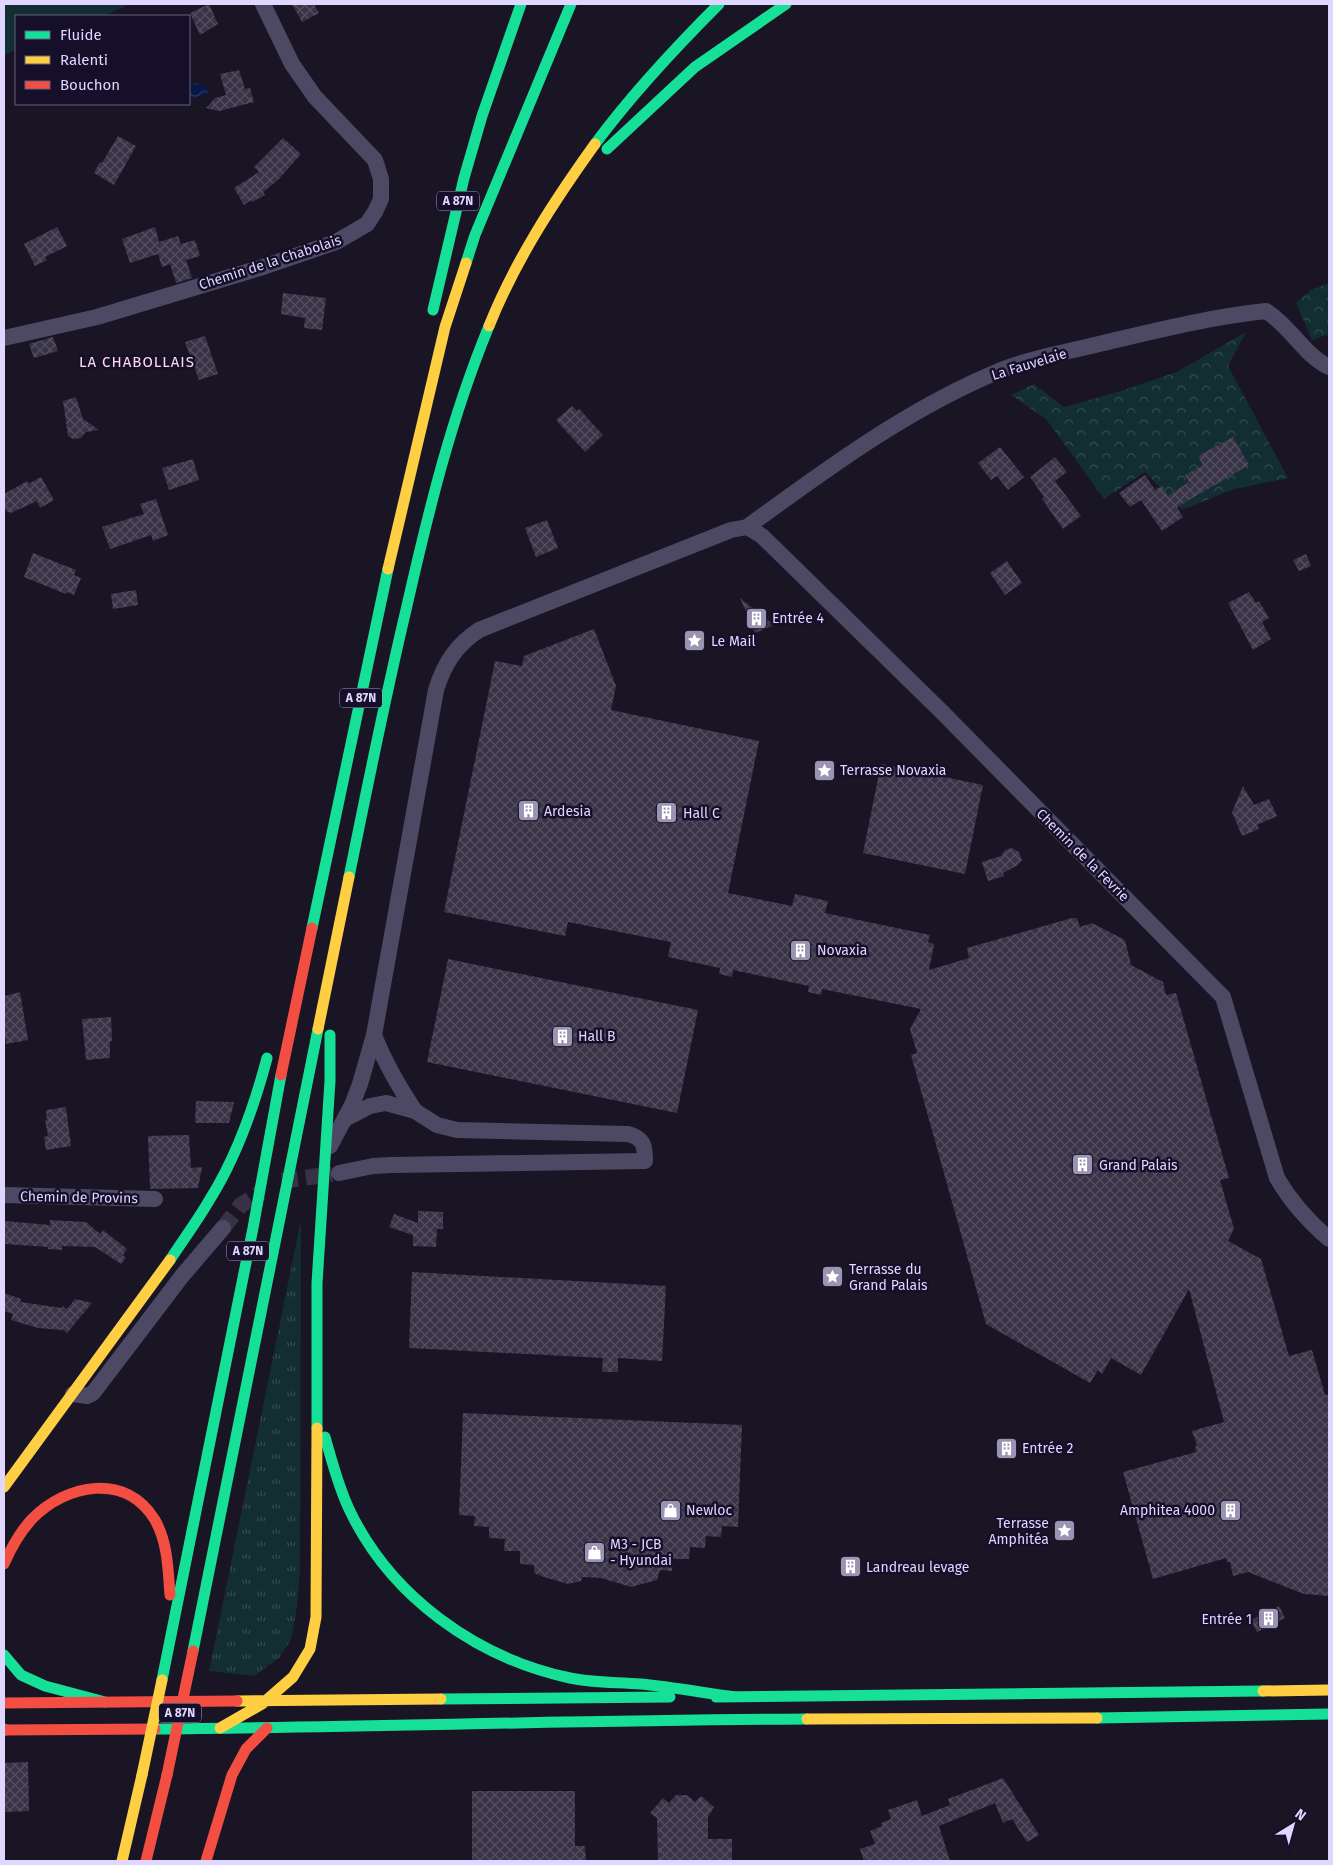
<svg xmlns="http://www.w3.org/2000/svg" width="1333" height="1865" font-family="'Fira Sans',sans-serif">
<defs>
<pattern id="grass-tufts" width="24" height="20" patternUnits="userSpaceOnUse" patternTransform="scale(1.25)"><rect width="24" height="20" fill="#122e32"/><path d="M3 7l-1-3M5 7V3M7 7l1-3M15 17l-1-3M17 17v-4M19 17l1-3" fill="none" stroke="#344c51"/></pattern>
<pattern id="forest-crowns" width="20" height="18" patternUnits="userSpaceOnUse" patternTransform="scale(1.25)"><rect width="20" height="18" fill="#122e32"/><path d="M2 6a3 3 0 1 1 6 0M12 15a3 3 0 1 1 6 0" fill="none" stroke="#344c51"/></pattern>
<pattern id="water-waves" width="16" height="10" patternUnits="userSpaceOnUse" patternTransform="scale(1.25)"><rect width="16" height="10" fill="#091947"/><path d="M0 5q4-4 8 0t8 0" fill="none" stroke="#2c3a63"/></pattern>
<pattern id="building-cross-hatch" width="8" height="8" patternUnits="userSpaceOnUse" patternTransform="scale(1.25)"><rect width="8" height="8" fill="#383346"/><path d="M0 0l8 8M0 8l8-8" fill="none" stroke="#545062"/></pattern>
</defs>
<rect width="100%" height="100%" fill="#191524"/>
<path fill="url(#grass-tufts)" d="M301 1220 300 1570 297 1607 291 1640 279 1658 254 1676 209 1671Z"/>
<path fill="url(#forest-crowns)" d="M1329 283V334L1312 340 1296 303 1311 290Z
M1246 332 1228 366 1288 478 1234 489 1182 510 1145 472 1104 499 1046 419 1011 395 1034 384 1064 407 1121 391 1177 372Z"/>
<path fill="#122e32" d="M4 4H130L104 16H16V50L4 55Z"/>
<path fill="url(#water-waves)" d="M198 83 207 87 208 93C204 95 193 99 189 99V85Z"/>
<path fill="url(#building-cross-hatch)" d="M209 4 218 24 200 35 190 13Z
M292 4H314L319 13 302 22Z
M239 70 245 89 250 88 254 102 219 111 206 108 215 98 226 95 220 74Z
M118 136 136 146 114 185 94 173 100 162 102 163Z
M283 138 301 154 278 180 263 192 265 195 252 202 251 200 244 205 234 188 259 172 254 167Z
M57 227 67 246 45 257 47 260 35 266 24 244Z
M155 227 159 242 178 236 181 244 195 240 200 256 186 260 192 278 176 283 170 264 162 267 158 254 130 263 122 239Z
M283 293 326 298 322 330 304 328 305 318 281 314Z
M205 336 218 374 199 380 185 342Z
M53 337 58 351 34 358 29 344Z
M76 397 83 419 99 430 86 432 81 438 73 439 68 436 63 401Z
M572 406 577 411 579 409 603 435 585 452 556 420Z
M1233 437 1249 465 1177 507 1183 517 1162 531 1141 500 1130 507 1119 493 1145 475 1155 490 1162 486 1168 496 1189 482 1185 475 1203 465 1198 456Z
M1000 447 1024 477 1008 490 997 476 991 480 978 463Z
M1055 457 1067 472 1055 481 1081 516 1063 529 1042 499 1044 497 1030 477Z
M193 459 199 480 169 490 162 468Z
M41 477 54 500 40 508 37 501 11 513 6 511 4 507V494L27 481 28 484Z
M156 499 168 535 153 541 151 535 110 549 102 527 144 514 140 504Z
M547 520 558 548 536 557 525 528Z
M33 553 76 570 74 575 81 578 74 595 67 592 66 594 24 577Z
M1306 554 1311 566 1299 571 1293 560Z
M1007 561 1022 583 1005 595 990 573Z
M136 590 138 605 113 609 111 594Z
M1249 592 1256 603 1259 601 1269 618 1262 622 1271 639 1253 650 1228 603Z
M740 598 774 625 755 633Z
M594 629 616 686 611 710 759 741 728 893 792 906 795 894 828 901 825 913 930 935 928 942 934 944 929 970 969 958 967 948 1072 918H1077L1080 927 1092 923 1125 940 1131 965 1163 982 1166 995 1176 993 1229 1178 1220 1180 1234 1229 1228 1241 1261 1259 1289 1356 1312 1350 1325 1395 1329 1394V1596L1304 1594 1248 1572 1233 1576 1230 1562H1227L1226 1558 1153 1579 1123 1472 1196 1452 1195 1447 1197 1445 1192 1431 1224 1422 1189 1289 1141 1375 1111 1358 1102 1374 1098 1370 1090 1383 986 1324 911 1055 917 1053 910 1029 921 1009 822 989 821 995 808 992 809 986 733 970 732 977 719 974 720 968 668 957 671 942 568 922 565 936 444 912 495 661 522 666 524 656Z
M881 764 983 785 965 874 863 853Z
M1243 786 1254 805 1269 799 1277 816 1257 825 1259 829 1242 836 1232 812Z
M1012 848 1019 852 1022 860 1018 865 1003 873 1004 876 988 881 982 862 1001 856 1005 850Z
M448 959 698 1010 677 1113 427 1062Z
M20 992 28 1040 6 1044 4 1031V996Z
M111 1017 112 1041H110V1058L86 1060 82 1019Z
M196 1101 234 1102 229 1123H195Z
M66 1107 71 1146 46 1150 44 1137 48 1136 45 1120H47L46 1110Z
M189 1135 191 1168 202 1167 198 1188 150 1189 148 1136Z
M418 1211 443 1212V1229H437L436 1247 413 1246V1235L389 1227 394 1214 418 1223Z
M50 1220 86 1222 100 1234 103 1230 127 1249 123 1255 126 1258 121 1264 95 1247 62 1246V1250L48 1249V1247L4 1244V1221L50 1225Z
M412 1272 666 1286 662 1361 618 1358V1372H602L603 1358 409 1348Z
M4 1293 21 1299 20 1302 62 1308 63 1306 67 1309 75 1299 92 1303 67 1333 63 1330 38 1328 11 1320 13 1314 4 1311Z
M463 1413 742 1425 738 1527 722 1526 721 1537 706 1536 705 1548 690 1547 689 1559H673L672 1571 660 1570 657 1580 631 1587 601 1578 582 1577 581 1581 568 1584 544 1577 534 1573V1565L520 1564V1551H504L505 1539 489 1538V1527L474 1526 475 1516 459 1515Z
M1004 1439 1015 1445 1008 1457 997 1450Z
M1279 1606 1285 1618 1257 1632 1251 1620Z
M28 1762 29 1811 4 1812V1763Z
M1003 1778 1039 1835 1027 1842 1012 1819 1003 1823 995 1803 939 1826 950 1861H864L860 1849 875 1844 870 1831 882 1826 881 1823 891 1819 888 1810 917 1800 922 1816 950 1805 948 1799Z
M472 1791H575V1846H585L586 1861H472Z
M676 1795H687L695 1802 701 1796 714 1807 708 1817V1839H732V1861H658L657 1818 650 1813 663 1798 669 1803Z"/>
<g fill="none" stroke-linecap="round" stroke-linejoin="round">
<path stroke="#373245" stroke-width="16" stroke-dasharray="16 8" stroke-linecap="butt" d="M282 1181 332 1174
M223 1228 241 1205 261 1192"/>
<path stroke="#4d4965" stroke-width="16" d="M4 338 97 317 263 267 336 242 367 224 375 212 381 199V179L375 160 315 97 292 64 263 4
M747 527C828 468 910 407 1004 369 1034 357 1068 352 1099 344 1154 331 1209 317 1266 311 1290 326 1304 355 1329 367
M374 1035C385 1063 399 1087 415 1111
M330 1146 352 1105 360 1084 374 1035 436 690C444 664 456 645 479 630L731 530 747 527 762 536 941 711 1223 997 1277 1178C1291 1202 1308 1221 1329 1239
M339 1173 373 1166 391 1165 645 1161C645 1146 644 1138 628 1134L457 1130 437 1125 415 1111 386 1103 370 1106 345 1119
M4 1195 155 1199
M73 1394 87 1396 93 1393 182 1276 223 1228"/>
<path stroke="#16e098" stroke-width="11" d="M595 144C632 94 675 48 719 4
M607 149 695 67 786 4
M466 263 475 235 571 4
M433 310 464 178 482 116 521 4
M349 877C367 788 385 698 406 610 428 513 451 418 489 326
M312 928 388 569
M170 1260C183 1240 198 1220 210 1199 237 1156 254 1107 267 1058
M317 1428V1283L330 1081V1035
M325 1437C332 1461 338 1486 349 1509 390 1596 476 1658 570 1678 593 1683 617 1682 641 1684 673 1687 704 1693 735 1697
M193 1651 318 1029
M4 1655 21 1675 45 1686 105 1702
M162 1680 253 1228 281 1075
M716 1697 1263 1691
M441 1699 670 1697
M1097 1718 1329 1714
M4 1729 5 1730
M155 1729C373 1727 590 1720 807 1719"/>
<path stroke="#ffcf43" stroke-width="11" d="M489 326C515 261 554 201 595 144
M388 569 445 327 466 263
M318 1029 349 877
M4 1487 170 1260
M1263 1691 1329 1690
M237 1701 441 1699
M807 1719 1097 1718
M220 1728 262 1704 293 1677 310 1649 316 1617 317 1428
M122 1861 142 1775"/>
<path stroke="#f24e42" stroke-width="11" d="M281 1075 312 928
M4 1564C11 1548 20 1532 32 1519 66 1484 126 1472 155 1520 168 1543 168 1570 170 1595
M4 1703 237 1701
M4 1730 155 1729
M146 1861 167 1775
M206 1861 232 1775 246 1749 267 1728"/>
<path stroke="#ffcf43" stroke-width="11" d="M142 1775 162 1680"/>
<path stroke="#f24e42" stroke-width="11" d="M167 1775 193 1651"/>
</g>
<defs>
<symbol id="building-square" viewBox="-11 -11 22 22"><rect x="-9" y="-9" width="18" height="18" rx="4" fill="#9a93b2" stroke="#160f2a"/><path d="M-4-6H4V6H1V3H-1V6H-4ZM-2.5-4.3h1.7v1.8h-1.7ZM.8-4.3h1.7v1.8H.8ZM-2.5-1h1.7V.8h-1.7ZM.8-1h1.7V.8H.8Z" fill="#fff"/></symbol>
<symbol id="sight-square" viewBox="-11 -11 22 22"><rect x="-9" y="-9" width="18" height="18" rx="4" fill="#9a93b2" stroke="#160f2a"/><path d="M0-6L1.8-2.2L6-1.7L2.9 1.2L3.7 5.4L0 3.3L-3.7 5.4L-2.9 1.2L-6-1.7L-1.8-2.2Z" fill="#fff"/></symbol>
<symbol id="shop-square" viewBox="-11 -11 22 22"><rect x="-9" y="-9" width="18" height="18" rx="4" fill="#9a93b2" stroke="#160f2a"/><path d="M-5-2.5h2.3a2.7 3.5 0 0 1 5.4 0H5L5.5 6h-11ZM-1.5-2.5h3a1.5 2.3 0 0 0-3 0Z" fill="#fff"/></symbol>
</defs>
<g fill-rule="evenodd">
<use href="#building-square" x="744" y="606" width="25" height="25"/>
<use href="#sight-square" x="682" y="628" width="25" height="25"/>
<use href="#sight-square" x="812" y="758" width="25" height="25"/>
<use href="#building-square" x="516" y="798" width="25" height="25"/>
<use href="#building-square" x="654" y="800" width="25" height="25"/>
<use href="#building-square" x="788" y="938" width="25" height="25"/>
<use href="#building-square" x="550" y="1024" width="25" height="25"/>
<use href="#building-square" x="1070" y="1152" width="25" height="25"/>
<use href="#sight-square" x="820" y="1264" width="25" height="25"/>
<use href="#building-square" x="994" y="1436" width="25" height="25"/>
<use href="#shop-square" x="658" y="1498" width="25" height="25"/>
<use href="#building-square" x="1218" y="1498" width="25" height="25"/>
<use href="#sight-square" x="1052" y="1518" width="25" height="25"/>
<use href="#shop-square" x="582" y="1540" width="25" height="25"/>
<use href="#building-square" x="838" y="1554" width="25" height="25"/>
<use href="#building-square" x="1256" y="1606" width="25" height="25"/>
</g>
<g text-anchor="middle" stroke-width="5" stroke-linejoin="round" paint-order="stroke">
<g fill="#160f2a" stroke="#a39bbf" stroke-width="1">
<rect x="437" y="191.5" width="42" height="19" rx="4"/>
<rect x="340" y="688.5" width="42" height="19" rx="4"/>
<rect x="227" y="1241.5" width="42" height="19" rx="4"/>
<rect x="159" y="1703.5" width="42" height="19" rx="4"/>
</g>
<g font-size="12" font-weight="bold" fill="#dfd7ff">
<text x="458" y="205">A 87N</text>
<text x="361" y="702">A 87N</text>
<text x="248" y="1255">A 87N</text>
<text x="180" y="1717">A 87N</text>
</g>
<g font-size="14" fill="#dfd7ff" stroke="#160f2a">
<text transform="translate(270 262) rotate(-18)" y="5">Chemin de la Chabolais</text>
<text transform="translate(1029 364) rotate(-17)" y="5">La Fauvelaie</text>
<text transform="translate(1083 855) rotate(45)" y="5">Chemin de la Fevrie</text>
<text transform="translate(79 1197) rotate(1)" y="5">Chemin de Provins</text>
</g>
<g font-size="14" fill="#dfd7ff" stroke="#160f2a" text-anchor="start">
<text x="772" y="623">Entrée 4</text>
<text x="711" y="646">Le Mail</text>
<text x="840" y="775">Terrasse Novaxia</text>
<text x="544" y="816">Ardesia</text>
<text x="683" y="818">Hall C</text>
<text x="817" y="955">Novaxia</text>
<text x="578" y="1041">Hall B</text>
<text x="1099" y="1170">Grand Palais</text>
<text x="849" y="1274">Terrasse du<tspan x="849" dy="16">Grand Palais</tspan></text>
<text x="1022" y="1453">Entrée 2</text>
<text x="686" y="1515">Newloc</text>
<text x="1215" y="1515" text-anchor="end">Amphitea 4000</text>
<text x="1049" y="1528" text-anchor="end">Terrasse<tspan x="1049" dy="16">Amphitéa</tspan></text>
<text x="610" y="1549">M3 - JCB<tspan x="610" dy="16">- Hyundai</tspan></text>
<text x="866" y="1572">Landreau levage</text>
<text x="1252" y="1624" text-anchor="end">Entrée 1</text>
</g>
<g font-size="15" letter-spacing="1" fill="#ffd9ee" stroke="#160f2a">
<text x="137" y="367">LA CHABOLLAIS</text>
</g>
</g>
<rect width="1333" height="1865" fill="none" stroke="#dfd7ff" stroke-width="10"/>
<rect x="15" y="15" width="175" height="90" fill="#160f2a" stroke="#665f7f"/>
<rect x="25" y="31" width="25" height="8" fill="#16e098" stroke="#665f7f"/>
<text x="60" y="40" font-size="15" fill="#dfd7ff">Fluide</text>
<rect x="25" y="56" width="25" height="8" fill="#ffcf43" stroke="#665f7f"/>
<text x="60" y="65" font-size="15" fill="#dfd7ff">Ralenti</text>
<rect x="25" y="81" width="25" height="8" fill="#f24e42" stroke="#665f7f"/>
<text x="60" y="90" font-size="15" fill="#dfd7ff">Bouchon</text>
<g transform="translate(1293 1825) rotate(37)" stroke="#160f2a" stroke-width="4" paint-order="stroke">
<path d="M0-4L9 19L0 12L-9 19Z" fill="#dfd7ff"/>
<text y="-8" font-size="14" font-weight="bold" text-anchor="middle" fill="#dfd7ff">N</text>
</g>
</svg>
